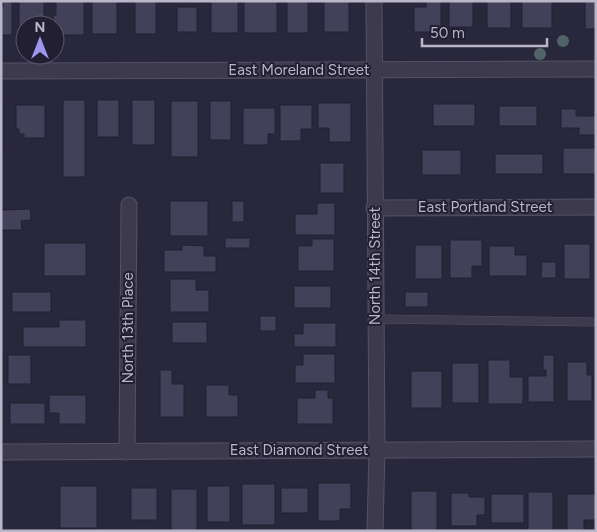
<svg xmlns="http://www.w3.org/2000/svg" width="597" height="532" font-family="Figtree,sans-serif">
<rect width="100%" height="100%" fill="#28273c"/>
<path fill="#434159" stroke="#232133" d="M3 1H12V35H1V7H3Z
M19 1H44V25H25V35H19Z
M56 1H84V35H55L53 15H56Z
M92 1H117V34H92Z
M135 1H156V34H135Z
M211 1H238V33H211Z
M244 1H277V33H244Z
M287 1H308V33H287Z
M324 1H349V32H324Z
M426 1H441V32H414V7H426Z
M449 1H473V27H449Z
M487 1H511V28H487Z
M522 1H552V28H522Z
M585 1H596V29H585Z
M177 7H197V32H177Z
M1 100H3V151H1Z
M63 100H85V177H63Z
M97 100H119V137H97Z
M132 100H155V145H132Z
M171 101H198V157H171Z
M210 101H231V140H210Z
M318 103H351V142H329V128H318Z
M433 104H475V126H433Z
M16 105H45V138H24V134H19V129H16Z
M280 105H312V129H301V141H280Z
M499 106H537V126H499Z
M243 108H275V134H268V145H243Z
M561 109H576V116H594V109H596V135H579V128H561Z
M563 148H596V174H563Z
M422 150H461V175H422Z
M495 154H543V174H495Z
M320 163H344V193H320Z
M170 201H208V236H170Z
M232 201H244V222H232Z
M317 203H335V235H295V214H317Z
M30 209 31 220 21 221 22 230H1V210Z
M225 238H250V248H225Z
M312 239H334V271H298V246H312Z
M450 240H482V266H472V278H450Z
M44 243H86V276H44Z
M564 244H590V279H564Z
M182 245 204 246V256H216V272H164V250H182Z
M415 245H442V279H415Z
M489 246H515V255H527V276H489Z
M542 262H556V278H541Z
M170 279H196V290H209V312H170Z
M294 286H331V308H294Z
M12 292H51V312H12Z
M405 292H428V307H405Z
M260 316H276V331H260Z
M59 320H86V347H23V327H59Z
M172 322H207V343H172Z
M303 323H336V347H294V334H303Z
M303 354H335V383H295V365H303Z
M8 355H31V384H8Z
M543 355H554V402H528V376H546V370H543Z
M488 360H510V377H523V404H488Z
M567 362H587V375H592V401H567Z
M452 363H479V403H452Z
M160 370H172V384H184V417H160Z
M411 371H442V408H411Z
M206 385H229V395H238V417H206Z
M315 390H328V398H333V424H297V398H315Z
M49 395H86V424H59V413H49Z
M10 403H45V424H10Z
M318 483H351V509H340V521H318Z
M242 484H275V525H242Z
M60 486H97V528H60Z
M207 486H230V522H207Z
M131 488H157V520H131Z
M281 488H308V513H281Z
M171 489H197V531H171Z
M411 491H437V531H411Z
M528 492H553V530H528Z
M451 493H469V497H485V515H477V526H451Z
M491 494H524V523H491Z
M567 494H596V520H584V531H567Z"/>
<g fill="none" stroke-linecap="round" stroke-linejoin="round">
<defs>
<path id="lane" d="M375 319 596 322"/>
<path id="street" d="M374 1 377 450 375 531
M1 71 596 69
M374 208 596 207
M1 452 596 449
M127 452 129 205"/>
</defs>
<use href="#lane" stroke="#545264" stroke-width="9"/>
<use href="#street" stroke="#545264" stroke-width="17"/>
<use href="#lane" stroke="#3c3a4c" stroke-width="8"/>
<use href="#street" stroke="#3c3a4c" stroke-width="15"/>
</g>
<g fill="#506467">
<circle cx="563" cy="41" r="6"/>
<circle cx="540" cy="54" r="6"/>
</g>
<g text-anchor="middle" stroke-width="4" stroke-linejoin="round" paint-order="stroke">
<g font-size="15" fill="#b8b6c7" stroke="#211f31">
<text x="299" y="75">East Moreland Street</text>
<text x="485" y="212">East Portland Street</text>
<text transform="translate(375 266) rotate(-90)" y="5">North 14th Street</text>
<text transform="translate(128 328) rotate(-90)" y="5">North 13th Place</text>
<text x="299" y="455">East Diamond Street</text>
</g>
</g>
<rect width="597" height="532" fill="none" stroke="#b8b6c7" stroke-width="5"/>
<g transform="translate(40 40)"><circle r="24" fill="#211f31" stroke="#5d5b6d"/>
<path d="M0-4L9 19L0 12L-9 19Z" fill="#9e95ed"/>
<text y="-8" font-size="14" font-weight="bold" text-anchor="middle" fill="#b8b6c7">N</text>
</g>
<path d="M422 38v8h125v-8" fill="none" stroke="#b8b6c7" stroke-width="2.5"/>
<text x="430" y="38" font-size="15" fill="#b8b6c7" stroke="#211f31" stroke-width="4" paint-order="stroke">50 m</text>
</svg>
